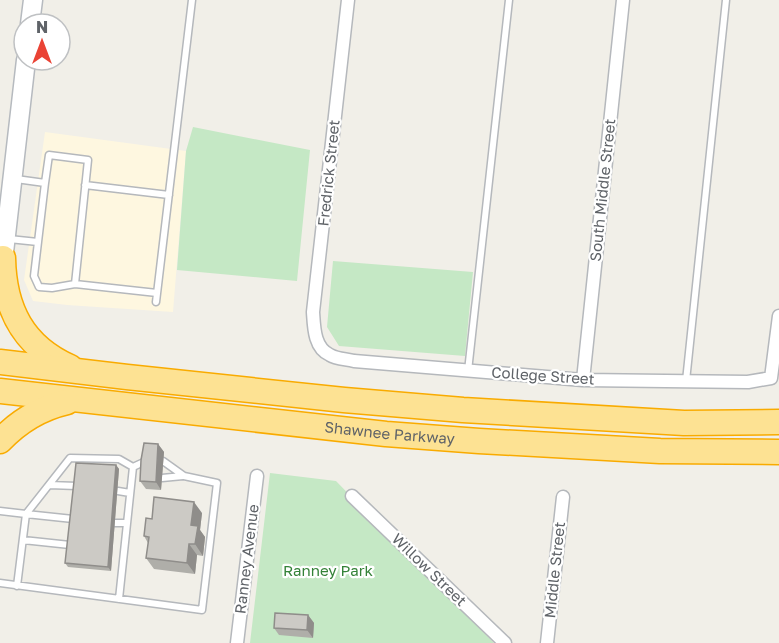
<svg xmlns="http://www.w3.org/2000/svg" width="779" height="643" font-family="'Golos Text',sans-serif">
<rect width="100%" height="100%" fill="#f1efe8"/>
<path fill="#fef7e0" d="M45 132 186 151 173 312 67 305 33 301 24 280Z"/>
<path fill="#c5e8c5" d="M193 127 310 150 297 281 177 270 186 151Z
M333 261 473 272 465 356 339 346 327 327Z
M270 473 336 481 494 643H250Z"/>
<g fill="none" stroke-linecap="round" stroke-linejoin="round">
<defs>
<path id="lane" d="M16 179 45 183 38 242
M45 183 49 155 88 160 75 284
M85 185 169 195
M9 239 38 242 34 276 39 287 52 288 75 284 157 293
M156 302 192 0
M468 371 509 0
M686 381 726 0
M162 478 183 476
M49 485 77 486
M118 491 130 493
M0 511 26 514 70 458 119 459 133 467 148 460
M115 523H127
M23 540 70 545
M0 583 202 610 217 483 184 476 163 461
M17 586 26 514 73 519
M119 599 133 467"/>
<path id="street" d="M348 0 313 312C314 327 314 348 330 355 336 359 346 359 354 361L583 380 748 382 771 378 779 316
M583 380 623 0
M352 496 505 643
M237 643 257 476
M547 643 563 497"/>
<path id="secondary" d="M30 24 33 0
M2 270 26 60"/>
<g id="highway">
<path d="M3 258C4 309 23 346 70 367"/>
<path d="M0 362 127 377 344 400 463 410 684 423 779 422"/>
<path id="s1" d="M0 391 386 434 479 441 660 451 779 452"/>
<path d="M0 441C18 422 41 408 67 402"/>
</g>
</defs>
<use href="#lane" stroke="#b5b8bc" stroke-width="9"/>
<use href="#street" stroke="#b5b8bc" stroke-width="15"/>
<use href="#secondary" stroke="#b6babf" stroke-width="21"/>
<use href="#highway" stroke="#f9ab00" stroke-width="27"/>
<use href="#lane" stroke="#fff" stroke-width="6"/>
<use href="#street" stroke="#fff" stroke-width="12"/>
<use href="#secondary" stroke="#fff" stroke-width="18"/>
<use href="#highway" stroke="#fde293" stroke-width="24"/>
</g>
<path fill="#afaea9" d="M158 444 164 452 161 490 146 489 140 481Z
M116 465 119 469 111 571 68 567 65 563Z
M202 513 200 530 205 537 203 556 197 555 195 574 154 569 146 558 148 543 144 536 152 519Z
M308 615 314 623 313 638 279 635 274 628Z"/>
<path fill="#8f8d8a" d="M158 444 164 452 161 490 156 482Z
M116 465 119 469 111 571 108 567Z
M194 502 202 513 200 530 205 537 203 556 195 544 191 525Z
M189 544 197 555 195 574 187 563Z
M308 615 314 623 313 638 307 630Z"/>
<path fill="#cccac5" stroke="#8f8d8a" stroke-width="1.5" d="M144 443 158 444 156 482 140 481 141 460Z
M76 463 116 465 108 567 65 563Z
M154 497 194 502 191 525 198 526 195 544H189L187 563 146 558 149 537 144 536 146 518 152 519Z
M275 613 308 615 307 630 274 628Z"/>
<g text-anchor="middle" stroke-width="4.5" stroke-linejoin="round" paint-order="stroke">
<g font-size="15" fill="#5f6368" stroke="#fff">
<text transform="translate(329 173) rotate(-84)" y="5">Fredrick Street</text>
<text transform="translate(603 190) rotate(-84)" y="5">South Middle Street</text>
<text transform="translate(543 376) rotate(4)" y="5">College Street</text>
<text dy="5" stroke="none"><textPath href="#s1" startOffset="392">Shawnee Parkway</textPath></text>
<text transform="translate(247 559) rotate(-83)" y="5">Ranney Avenue</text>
<text transform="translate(429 570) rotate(44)" y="5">Willow Street</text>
<text transform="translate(555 570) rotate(-84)" y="5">Middle Street</text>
</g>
<g font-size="15" fill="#348238" stroke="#fff">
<text x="328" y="576">Ranney Park</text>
</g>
</g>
<g transform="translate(42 42)"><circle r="28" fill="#ffffff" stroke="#bfc1c3" stroke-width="1.5"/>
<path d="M0-4.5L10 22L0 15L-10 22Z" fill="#ea4335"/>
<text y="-9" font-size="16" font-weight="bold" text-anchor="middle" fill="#5f6368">N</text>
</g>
</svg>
